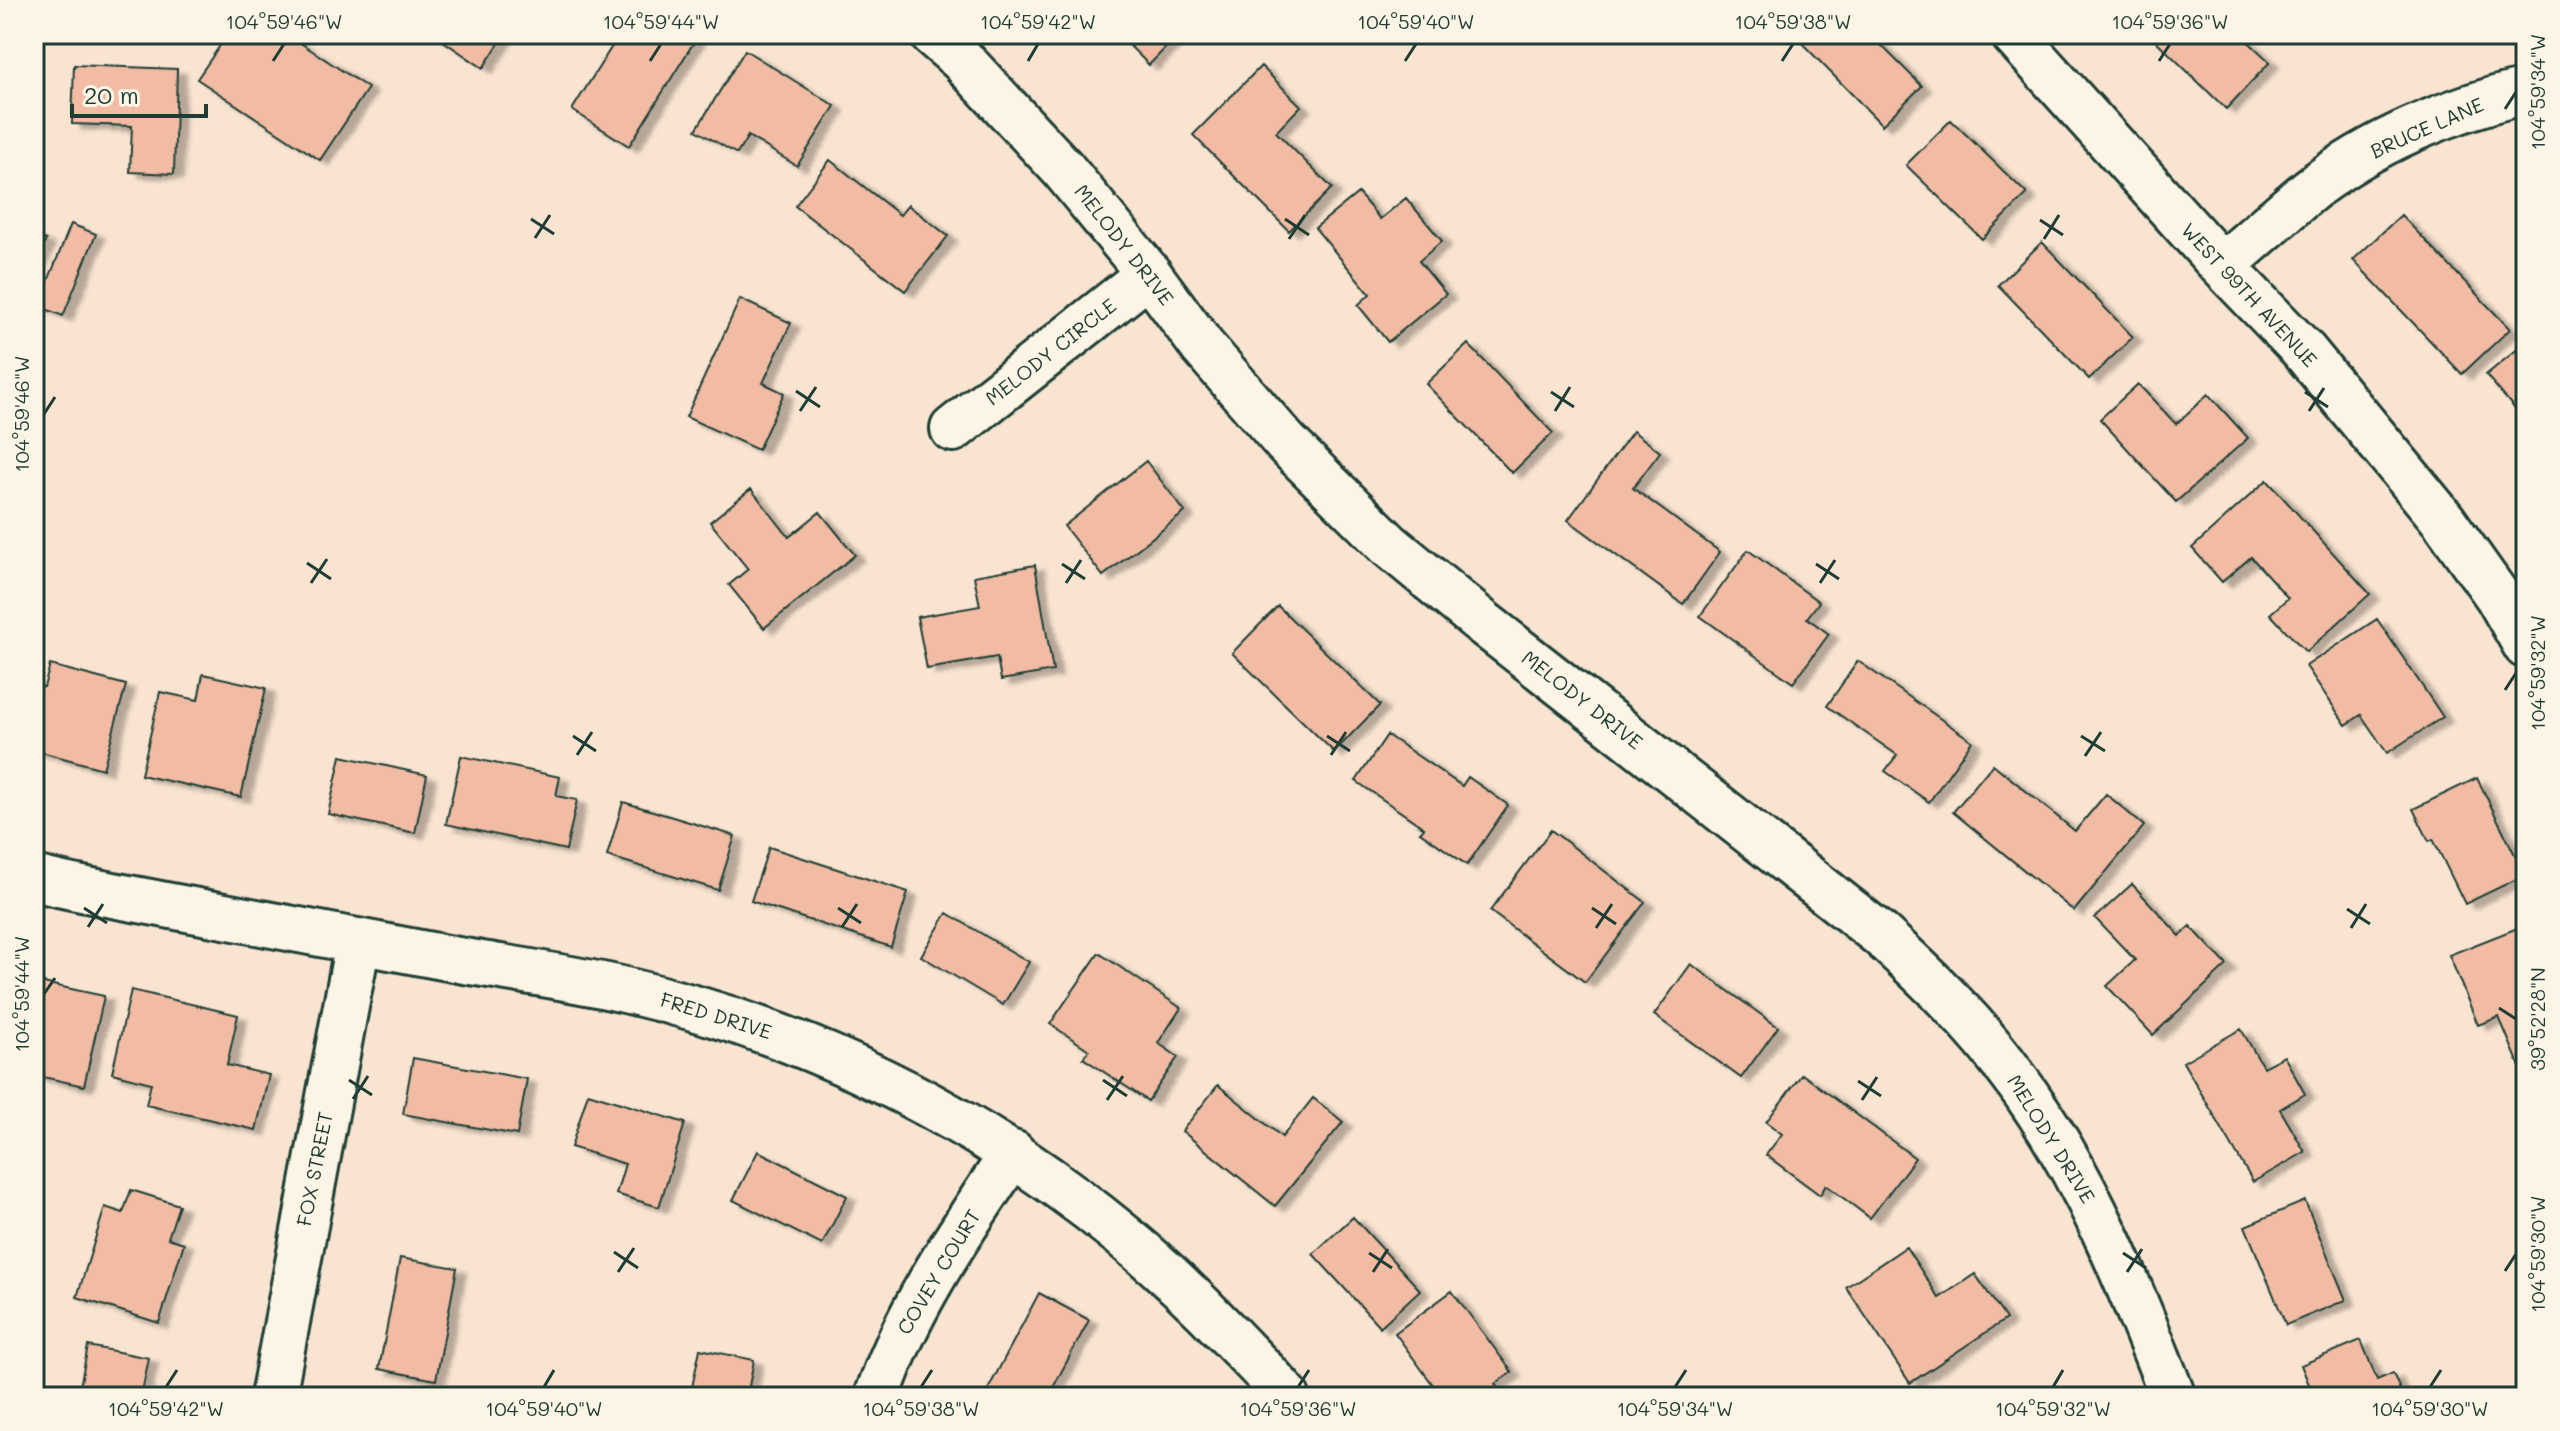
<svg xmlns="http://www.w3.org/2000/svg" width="2560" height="1431" font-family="Mali,sans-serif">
<defs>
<filter id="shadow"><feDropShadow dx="9" dy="5" stdDeviation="2" flood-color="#0004"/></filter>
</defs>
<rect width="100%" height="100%" fill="#f9e4d1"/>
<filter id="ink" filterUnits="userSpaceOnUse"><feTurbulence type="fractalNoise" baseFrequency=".0125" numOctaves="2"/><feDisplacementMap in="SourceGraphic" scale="16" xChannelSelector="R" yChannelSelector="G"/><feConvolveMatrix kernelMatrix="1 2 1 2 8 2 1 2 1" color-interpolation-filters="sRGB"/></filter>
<g filter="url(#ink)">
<path fill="#f1bca3" stroke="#1f3d34" stroke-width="2" filter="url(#shadow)" d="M228 34H287L368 88 320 160 197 79Z
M433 34H505L483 68Z
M600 34H699L629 146 572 110 614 43Z
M1118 34H1179L1149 65Z
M1797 34H1870L1922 86 1882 125 1795 36Z
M2149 34H2240L2270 62 2226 109Z
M745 50 835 106 797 166 748 136 737 154 696 130Z
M74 65 177 69 174 174 130 172 132 126 72 124Z
M1261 66 1301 106 1276 132 1332 188 1289 231 1193 135Z
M1951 120 2027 194 1982 239 1906 165Z
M830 160 900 215 908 205 948 236 905 291 795 206Z
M1358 193 1380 219 1406 198 1442 241 1419 261 1446 294 1388 342 1358 305 1370 294 1315 228Z
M2401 215 2510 329 2462 374 2353 260Z
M71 224 96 234 63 316 38 306Z
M34 235 46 240 34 270Z
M2042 242 2133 337 2089 379 1998 285Z
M740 299 791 323 763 383 784 393 758 450 686 417Z
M2526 342V422L2486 375Z
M1468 344 1553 433 1512 473 1426 384Z
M2138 384 2176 424 2208 394 2248 438 2176 502 2100 419Z
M1633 431 1660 452 1633 488 1720 552 1683 604 1568 520Z
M1146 461 1185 512 1103 576 1064 526Z
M2267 480 2370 594 2306 652 2270 614 2288 598 2251 557 2222 582 2192 548Z
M751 489 789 537 820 512 855 555 764 628 729 585 748 569 710 522Z
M1748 550 1819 602 1807 618 1829 634 1793 683 1700 616Z
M1035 565 1053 671 1001 680 997 657 927 669 917 617 980 606 974 576Z
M1278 606 1380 705 1334 752 1232 653Z
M2377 619 2443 717 2387 753 2361 715 2346 725 2306 666Z
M1858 661 1972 741 1929 802 1885 771 1897 755 1827 706Z
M50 665 126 685 103 769 34 750V685L44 687Z
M203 674 266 688 241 797 141 775 160 692 198 700Z
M1387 735 1462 786 1468 777 1508 805 1467 865 1420 832 1424 828 1356 781Z
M341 756 427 775 415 833 328 814Z
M461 756 560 777 556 796 577 800 566 850 446 824Z
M1993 764 2075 831 2106 794 2144 826 2074 911 1953 812Z
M2477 778 2525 875 2465 904 2433 839 2429 841 2413 809Z
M623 802 735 836 718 890 607 856Z
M1551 830 1645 902 1585 982 1490 911Z
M769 847 908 892 891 947 751 901Z
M2132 884 2180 936 2190 926 2227 965 2153 1035 2107 986 2135 960 2095 918Z
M947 913 1029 962 1003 1005 921 956Z
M2525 925 2526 1073 2523 1074 2499 1017 2478 1025 2449 955Z
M1099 953 1181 1008 1158 1043 1178 1057 1148 1101 1083 1058 1089 1050 1050 1024Z
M1691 964 1778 1027 1741 1078 1654 1015Z
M34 981 104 996 84 1086 34 1075Z
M131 990 238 1015 227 1065 269 1075 256 1130 146 1105 151 1083 112 1073Z
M2241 1029 2263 1067 2284 1056 2305 1094 2280 1109 2305 1152 2253 1182 2183 1062Z
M413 1058 527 1079 517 1135 403 1114Z
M1802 1074 1915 1158 1870 1218 1826 1185 1820 1195 1766 1155 1782 1134 1766 1122Z
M1218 1085 1282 1137 1313 1098 1343 1122 1275 1206 1182 1131Z
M588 1093 685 1123 659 1207 616 1194 625 1164 571 1147Z
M758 1151 847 1196 822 1245 733 1200Z
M131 1190 179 1205 168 1238 184 1243 159 1323 77 1297 105 1207 123 1213Z
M2305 1201 2346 1300 2286 1325 2245 1226Z
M1353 1217 1420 1290 1380 1327 1313 1254Z
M1906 1247 1939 1298 1975 1274 2006 1319 1910 1383 1846 1287Z
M400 1258 457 1268 436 1380 379 1369Z
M1452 1291 1512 1372 1495 1384 1505 1397H1442L1395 1333Z
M1039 1293 1089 1320 1048 1397H984Z
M2361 1340 2377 1380 2393 1373 2403 1397H2314L2301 1365Z
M88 1346 149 1358 141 1397H78Z
M700 1349 754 1360 747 1397H690Z"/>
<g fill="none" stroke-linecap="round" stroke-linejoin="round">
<defs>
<path id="minor" d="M932 34 961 59 1063 169 1149 274 1202 346 1286 443 1389 545 1482 622 1881 935C1929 979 1976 1024 2014 1077 2086 1174 2130 1286 2173 1397
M2013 34 2222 266 2304 351 2444 521 2498 597 2526 646
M2222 266C2251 241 2280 215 2310 190 2371 142 2450 109 2526 91
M953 429 1149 274
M34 878C79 890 126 897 171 906 265 924 359 942 453 959 510 969 569 977 625 990 856 1043 1067 1164 1230 1336 1249 1356 1269 1375 1287 1397
M273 1397 358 942
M877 1397C907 1308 961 1231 1013 1153"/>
</defs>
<use href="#minor" stroke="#1f3d34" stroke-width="50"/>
<use href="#minor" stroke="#fcf5e5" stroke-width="44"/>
</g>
</g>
<path fill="none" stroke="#1f3d34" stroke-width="3" d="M273 61 284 44M650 61 661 44M1028 61 1038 44M1405 61 1416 44M1782 61 1793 44M2159 61 2170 44M2505 109 2516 92M531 219 554 234M1285 219 1309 235M2040 220 2063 235M535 238 550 215M1289 239 1305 215M2044 239 2059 215M796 391 820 407M1551 392 1574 407M2305 392 2328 407M800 411 816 387M1555 411 1570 387M2309 411 2324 388M44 414 55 397M307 563 331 579M1062 564 1085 579M1816 564 1839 579M311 583 327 559M1066 583 1081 560M1820 583 1835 560M2505 690 2516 673M573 736 596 751M1327 736 1350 751M2081 736 2105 751M577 755 592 732M1331 755 1346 732M2085 756 2101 732M84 908 107 923M838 908 861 923M1592 908 1616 924M2347 909 2370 924M88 927 103 904M842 927 857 904M1596 928 1612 904M2351 928 2366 904M44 994 55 978M2499 1008 2516 1019M349 1080 372 1095M1103 1080 1127 1096M1858 1081 1881 1096M353 1099 368 1076M1107 1100 1123 1076M1862 1100 1877 1077M614 1252 638 1268M1369 1253 1392 1268M2123 1253 2146 1268M2505 1271 2516 1254M618 1272 634 1248M1373 1272 1388 1249M2127 1272 2142 1249M166 1387 177 1370M544 1387 554 1370M921 1387 932 1370M1298 1387 1309 1370M1675 1387 1686 1370M2053 1387 2063 1370M2430 1387 2441 1370"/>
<g text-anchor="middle" stroke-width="6" stroke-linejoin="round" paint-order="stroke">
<g font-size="20" fill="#1f3d34" stroke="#fcf5e5">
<text transform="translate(2427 128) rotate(-24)" y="7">BRUCE LANE</text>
<text transform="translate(1124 245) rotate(52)" y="7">MELODY DRIVE</text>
<text transform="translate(2249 295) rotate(47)" y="7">WEST 99TH AVENUE</text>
<text transform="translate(1051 352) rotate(-38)" y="7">MELODY CIRCLE</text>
<text transform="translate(1582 700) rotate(38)" y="7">MELODY DRIVE</text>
<text transform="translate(716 1016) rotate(17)" y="7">FRED DRIVE</text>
<text transform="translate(2051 1139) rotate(58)" y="7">MELODY DRIVE</text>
<text transform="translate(315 1169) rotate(-79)" y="7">FOX STREET</text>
<text transform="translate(939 1272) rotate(-59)" y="7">COVEY COURT</text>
</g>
</g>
<rect width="2560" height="1431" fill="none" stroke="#fcf5e5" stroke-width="88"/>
<path d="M72 104v12h134v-12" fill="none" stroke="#1f3d34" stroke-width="4"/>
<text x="84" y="104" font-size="24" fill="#1f3d34" stroke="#fcf5e5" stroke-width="6" paint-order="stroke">20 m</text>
<rect x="44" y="44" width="2472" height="1343" fill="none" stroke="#1f3d34" stroke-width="3"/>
<g font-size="20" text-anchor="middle" fill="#1f3d34">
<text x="284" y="29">104°59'46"W</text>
<text x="661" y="29">104°59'44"W</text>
<text x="1038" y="29">104°59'42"W</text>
<text x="1416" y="29">104°59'40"W</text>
<text x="1793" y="29">104°59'38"W</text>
<text x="2170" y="29">104°59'36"W</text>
<text transform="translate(2538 92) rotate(-90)" y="7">104°59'34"W</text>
<text transform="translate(22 414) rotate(-90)" y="7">104°59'46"W</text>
<text transform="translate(2538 673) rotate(-90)" y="7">104°59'32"W</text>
<text transform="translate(22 994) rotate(-90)" y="7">104°59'44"W</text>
<text transform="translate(2538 1019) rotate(-90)" y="7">39°52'28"N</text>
<text transform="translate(2538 1254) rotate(-90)" y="7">104°59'30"W</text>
<text x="166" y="1416">104°59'42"W</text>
<text x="544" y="1416">104°59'40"W</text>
<text x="921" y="1416">104°59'38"W</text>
<text x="1298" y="1416">104°59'36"W</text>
<text x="1675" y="1416">104°59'34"W</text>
<text x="2053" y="1416">104°59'32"W</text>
<text x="2430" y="1416">104°59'30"W</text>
</g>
</svg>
